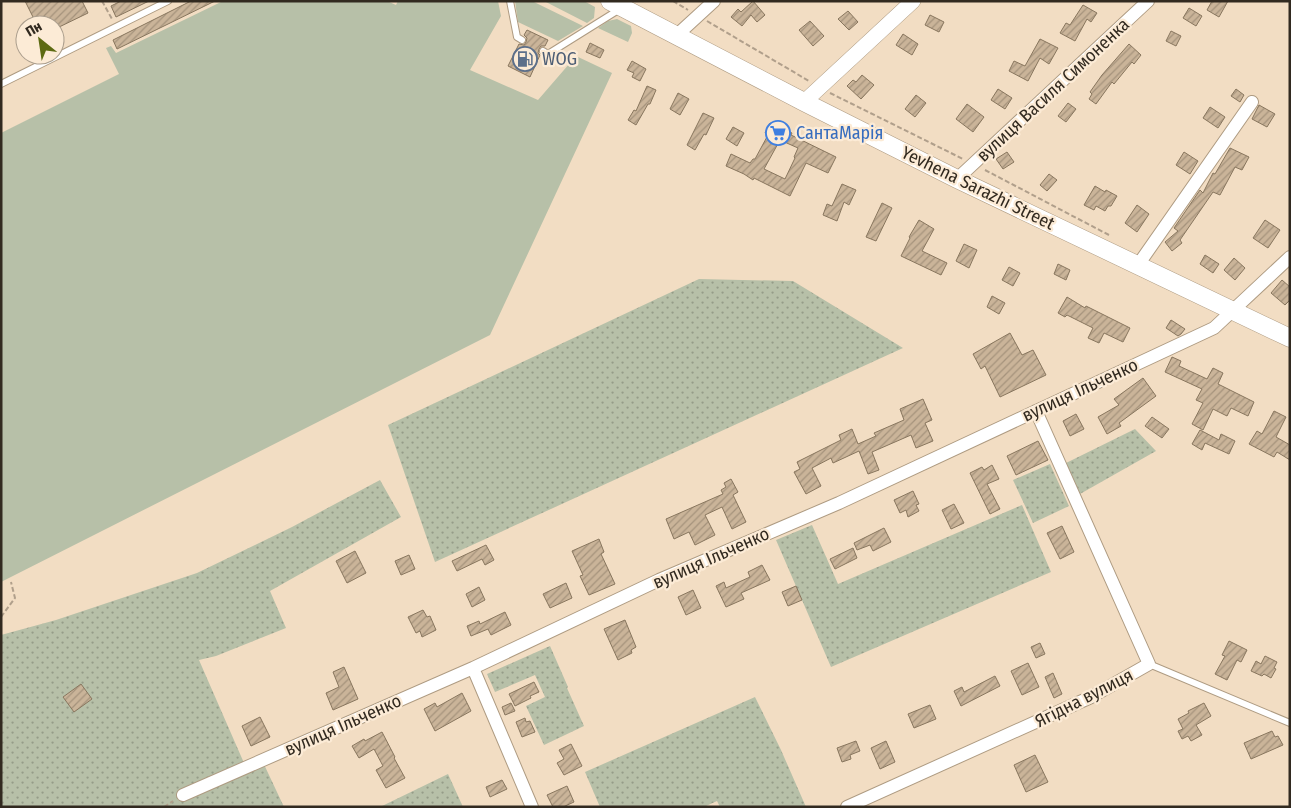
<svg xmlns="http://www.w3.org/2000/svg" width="1291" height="808" font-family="'Fira Sans Condensed',sans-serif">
<defs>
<pattern id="garden-dots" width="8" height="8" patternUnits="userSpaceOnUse" patternTransform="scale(1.25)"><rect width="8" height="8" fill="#b7c0a8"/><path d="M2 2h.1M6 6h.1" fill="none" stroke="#959c88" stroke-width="1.8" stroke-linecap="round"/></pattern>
<pattern id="building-hatch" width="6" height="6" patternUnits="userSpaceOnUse" patternTransform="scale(1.25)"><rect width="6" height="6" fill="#cab499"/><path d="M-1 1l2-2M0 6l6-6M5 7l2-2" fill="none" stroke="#a5937c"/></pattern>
</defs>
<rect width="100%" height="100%" fill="#f2ddc3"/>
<path fill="#b7c0a8" d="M223 1H387L396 5 398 1H498L501 16 470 70 538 100 576 56 612 73 490 335 1 582V133L119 74 106 48 111 46 116 53Z
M515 1H532L583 26 558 41 518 22Z
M544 1H584L595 7 594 18 587 23Z
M617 19 631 26 632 33 628 42 598 28 608 21Z"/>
<path fill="url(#garden-dots)" d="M699 279 793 281 903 348 435 562 388 425Z
M1135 429 1156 451 1080 494 1066 463Z
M1050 464 1069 506 1033 523 1013 480Z
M380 480 401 517 270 591 286 628 216 656 199 660 244 763 261 758 284 807H1V635L56 620 197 573 292 527Z
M1022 505 1051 572 831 667 776 540 812 525 838 584Z
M550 646 568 687 567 688 584 726 544 745 526 706 545 697 535 675 495 692 487 674Z
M755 697 781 750 806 807H720L717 801 704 807H600L585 772Z
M448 774 463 807H380Z"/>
<path fill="url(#building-hatch)" stroke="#88765e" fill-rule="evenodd" d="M25 1H82L88 13 55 29V25H35L32 18 33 17Z
M121 1H149L116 17 111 6Z
M191 1H215L117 49 113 40Z
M753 1 765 15 757 22 751 15 742 26 731 17 738 9 741 12Z
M1212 1H1228L1219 17 1207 10Z
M1083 5 1097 13 1091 22 1087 19 1075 41 1060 33 1066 23 1070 25Z
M1189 8 1202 16 1196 26 1183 18Z
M848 11 858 22 849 30 838 19Z
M930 15 944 22 939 32 925 25Z
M810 21 824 36 813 46 799 30Z
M527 30 548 40 545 46H541L539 49 538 53 540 55 530 77 508 66 519 44 524 45 526 42 527 38 524 35Z
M1171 31 1181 36 1176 46 1166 41Z
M903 34 918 44 912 55 896 45Z
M1040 39 1058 48 1049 64 1040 58 1028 81 1009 71 1014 61 1025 66Z
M590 43 604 50 600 58 586 52Z
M1129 44 1141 55 1134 64 1132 62 1114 84 1112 82 1096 104 1089 99 1092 94 1090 92 1102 75Z
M632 61 646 69 640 81 632 77 634 73 627 70Z
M862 75 874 85 861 99 847 86 853 80 856 82Z
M647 86 656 90 650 104H648L636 125 628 120 634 110 636 111Z
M998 89 1012 98 1005 109 991 100Z
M1236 89 1244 95 1240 102 1231 96Z
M678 93 689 99 680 115 670 109Z
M916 95 926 103 915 117 905 109Z
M1068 103 1076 109 1066 122 1058 116Z
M967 104 984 117 973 132 956 119Z
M1259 105 1275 114 1267 127 1252 119Z
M1210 107 1225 117 1218 128 1203 118Z
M703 113 714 118 706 135 704 134 695 150 687 145Z
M770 123 792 133 791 135 836 157 828 173 806 163 790 196 754 178 753 180 744 174 726 166 731 154 750 163 753 159H755L768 135 765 133ZM780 140 798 148 794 157 795 158 785 179 764 169Z
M733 127 744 133 737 146 726 139Z
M1230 148 1249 157 1242 170 1235 167 1220 195 1213 192 1180 240 1182 243 1172 251 1165 242 1178 231 1174 228 1200 190 1203 193 1213 173 1215 174Z
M1007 152 1014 162 1003 169 996 159Z
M1184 152 1198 161 1190 174 1176 165Z
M1049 174 1057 180 1047 191 1040 185Z
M842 184 856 190 849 205 844 202 837 221 823 215 827 204 832 206Z
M1095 186 1105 192 1106 190 1117 196 1111 206H1108L1105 211 1096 206 1094 210 1084 205Z
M882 203 892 208 876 241 866 237Z
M1137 205 1149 214 1137 232 1125 223Z
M919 220 934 229 922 251 947 263 941 275 901 256 910 238 909 237Z
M1265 220 1280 230 1268 248 1253 238Z
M964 244 977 250 969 268 956 261Z
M1205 255 1219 264 1213 273 1200 264Z
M1234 258 1245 268 1235 280 1224 270Z
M1058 264 1070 270 1066 280 1054 274Z
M1009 267 1020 273 1013 286 1002 280Z
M1282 280 1290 287V300L1285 305 1271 293Z
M992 296 1005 303 999 314 987 307Z
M1067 297 1085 308 1086 306 1130 328 1123 342 1104 333 1099 343 1088 338 1093 328 1067 315 1065 317 1058 313Z
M1171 320 1185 329 1181 334 1178 336 1166 328Z
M1010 333 1022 355 1033 350 1046 375 1000 397 985 366 981 369 973 354Z
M1172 357 1181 361 1179 366 1207 379 1213 368 1223 373 1218 384 1254 402 1248 416 1231 408 1227 416 1213 409 1203 430 1192 424 1203 403 1196 400 1202 389 1165 372Z
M1143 378 1156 396 1119 423 1121 426 1107 434 1098 417 1119 405 1114 399Z
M923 399 932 420 925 423 933 441 916 448 911 435 872 452 879 470 868 474 859 451 833 463 831 458 812 468 821 486 806 494 794 472 800 469 797 462 841 440 839 435 852 429 858 444 876 436 874 433 904 420 900 409Z
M1274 411 1286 417 1276 437 1290 445V460L1277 452 1274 457 1249 444 1257 431 1262 434Z
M1076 414 1084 429 1070 436 1063 421Z
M1152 417 1169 429 1162 438 1145 426Z
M1200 430 1219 440 1221 434 1235 441 1229 454 1205 443 1202 450 1192 444Z
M1038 441 1048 460 1016 475 1007 456Z
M992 465 999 479 987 484 1000 509 990 514 970 473 982 467 984 470Z
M731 479 738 492 733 495 746 522 732 529 722 507 705 515 715 535 695 545 689 532 674 539 666 519 723 494 721 490 726 487 724 483Z
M913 491 919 504 916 505 919 511 908 517 906 510 900 513 894 500Z
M954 504 964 523 951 529 942 510Z
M1062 526 1074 552 1060 559 1047 533Z
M884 528 891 542 873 551 870 545 857 550 854 543Z
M599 539 604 552 601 554 615 584 589 595 580 576 583 575 572 551Z
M486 545 494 560 485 565 482 559 457 571 452 561Z
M853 548 857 558 835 569 830 559Z
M355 551 366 573 347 583 336 561Z
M409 555 415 569 401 575 395 561Z
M762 565 770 580 741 593 744 599 726 607 716 586 724 582 726 588 750 577 748 572Z
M566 583 572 598 550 608 543 594Z
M796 586 802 600 788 606 782 592Z
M479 587 485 600 472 607 466 594Z
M693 590 701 608 686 615 678 597Z
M423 610 427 617 430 616 436 630 422 637 420 631 416 633 408 617Z
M505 612 511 625 491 635 488 629 471 636 467 626 479 621 480 624Z
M625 620 636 647 631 650 632 653 618 660 604 629Z
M1229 641 1247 650 1241 662 1237 660 1227 680 1215 674 1225 656 1222 655Z
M1040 643 1045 654 1036 658 1031 647Z
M1265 656 1277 662 1274 668 1276 669 1271 678 1264 674 1262 676 1251 671 1256 661 1261 664Z
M1028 663 1039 687 1022 695 1011 671Z
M344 667 358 699 333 710 326 693 339 687 333 672Z
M1053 673 1062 694 1054 698 1045 677Z
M995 676 1000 686 961 706 954 691 962 687 964 692Z
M534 682 539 692 530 696 531 698 515 706 509 694Z
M81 684 92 699 74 712 63 697Z
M462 693 471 711 435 731 424 709 435 703 437 707Z
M511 703 515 711 505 715 502 707Z
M1204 703 1211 716 1196 725 1202 735 1191 741 1188 736 1182 739 1178 731 1183 729 1178 719 1189 713 1188 711Z
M930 705 936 719 914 728 908 714Z
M260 717 270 737 251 746 242 726Z
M525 718 526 722 530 721 535 732 522 737 516 722Z
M1272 731 1275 737 1278 736 1283 745 1251 759 1244 743Z
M382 732 395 757 394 758 405 778 386 788 376 770 383 766 374 749 359 758 352 746 364 739 365 741Z
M856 741 860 751 850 755 851 759 842 762 837 748Z
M886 741 895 762 880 769 871 748Z
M571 744 582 766 564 775 557 763 564 759 559 750Z
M1035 755 1048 782 1026 792 1014 765Z
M502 780 507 789 490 797 486 787Z
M567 786 574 802 563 807H553L547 795Z"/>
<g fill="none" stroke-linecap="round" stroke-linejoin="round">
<defs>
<path id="service" d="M510 1 517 37 522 40
M543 51 548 54 620 9
M1 84 168 1
M1149 664 1290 723"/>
<path id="minor" d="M677 35 714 1
M957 179 1148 1
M1138 265 1252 102
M473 668 532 807
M183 795 473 668 659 580 839 503 1214 328 1290 257
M847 807 1091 697 1149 664 1036 411"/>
<path id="tertiary" d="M804 102 913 1"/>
<path id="secondary" d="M610 1 804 102 957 179 1290 338"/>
</defs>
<use href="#service" stroke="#ae9b82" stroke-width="8"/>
<use href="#minor" stroke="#ae9b82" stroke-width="14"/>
<use href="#tertiary" stroke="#ae9b82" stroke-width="16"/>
<use href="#secondary" stroke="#ae9b82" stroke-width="19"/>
<path stroke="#b09f8b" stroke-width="2" stroke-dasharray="5 2.5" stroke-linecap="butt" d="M102 1 112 19
M673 1 688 10
M707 21 809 81
M830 93 963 159
M985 170 1109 235
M1 617 15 598 11 582
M164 807 173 801"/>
<use href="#service" stroke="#fff" stroke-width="6"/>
<use href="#minor" stroke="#fff" stroke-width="12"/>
<use href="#tertiary" stroke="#fff" stroke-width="15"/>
<use href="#secondary" stroke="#fff" stroke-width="18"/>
</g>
<defs>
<symbol id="fuel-ring" viewBox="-11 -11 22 22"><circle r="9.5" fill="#fcebd6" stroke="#5c6f8a" stroke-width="1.5"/><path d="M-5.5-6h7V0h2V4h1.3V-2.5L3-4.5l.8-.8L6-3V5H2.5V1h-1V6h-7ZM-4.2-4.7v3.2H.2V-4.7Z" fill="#5c6f8a"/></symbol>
<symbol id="supermarket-ring" viewBox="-11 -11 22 22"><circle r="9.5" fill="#fcebd6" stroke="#3f7fe0" stroke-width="1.5"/><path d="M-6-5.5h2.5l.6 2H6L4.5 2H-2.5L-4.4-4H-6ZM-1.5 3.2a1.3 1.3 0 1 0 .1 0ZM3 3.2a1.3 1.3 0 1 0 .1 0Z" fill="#3f7fe0"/></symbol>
</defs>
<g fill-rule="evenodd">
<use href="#fuel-ring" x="511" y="45" width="28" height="28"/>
<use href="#supermarket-ring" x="764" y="119" width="28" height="28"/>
</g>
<g text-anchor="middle" stroke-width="4.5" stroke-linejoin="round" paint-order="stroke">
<g font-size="18" fill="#4e5e75" stroke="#fcebd6" text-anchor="start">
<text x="542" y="65">WOG</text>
</g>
<g font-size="18" fill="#322a20" stroke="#fcebd6">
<text transform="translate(1053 90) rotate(-43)" y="6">вулиця Василя Симоненка</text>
<text transform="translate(978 188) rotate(26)" y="6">Yevhena Sarazhi Street</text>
<text transform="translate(1080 390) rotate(-25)" y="6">вулиця Ільченко</text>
<text transform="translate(711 558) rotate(-24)" y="6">вулиця Ільченко</text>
<text transform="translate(1084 698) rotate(-27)" y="6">Ягідна вулиця</text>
<text transform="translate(343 725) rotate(-24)" y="6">вулиця Ільченко</text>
</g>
<g font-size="18" fill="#366cbe" stroke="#fcebd6" text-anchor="start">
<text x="796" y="139">СантаМарія</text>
</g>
</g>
<rect width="1291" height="808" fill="none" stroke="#322a20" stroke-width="5"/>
<g transform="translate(40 40) rotate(330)"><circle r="24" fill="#fcebd6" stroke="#ab9e8d"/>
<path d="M0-4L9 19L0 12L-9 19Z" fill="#5d6a12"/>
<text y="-8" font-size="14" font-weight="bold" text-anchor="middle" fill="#322a20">Пн</text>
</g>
</svg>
